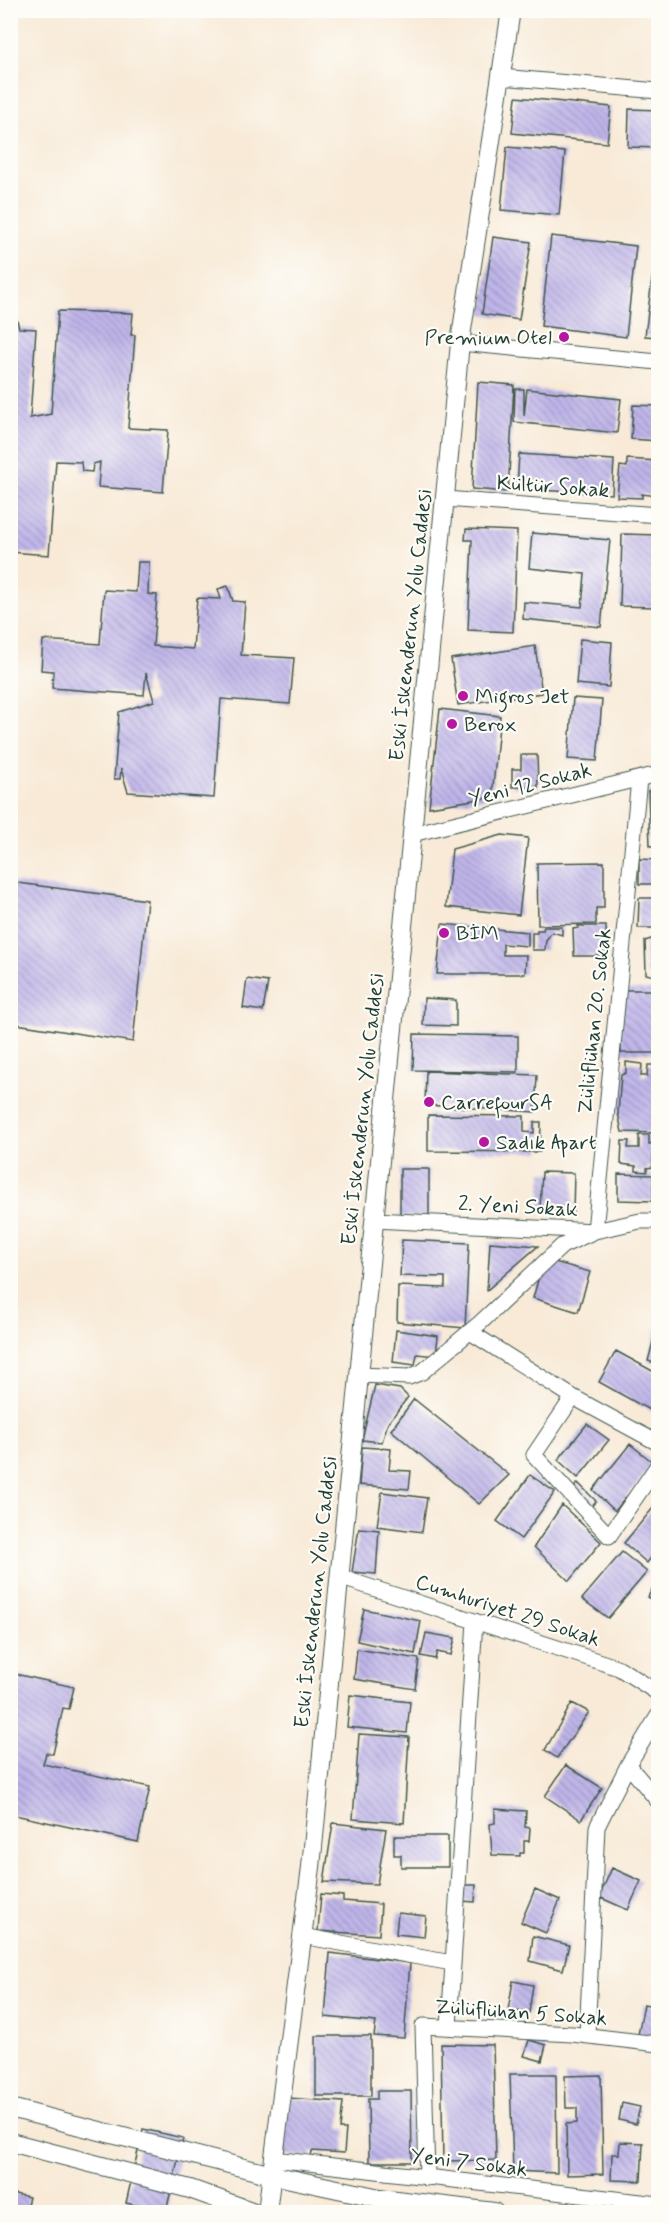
<svg xmlns="http://www.w3.org/2000/svg" width="669" height="2223" font-family="Mynerve,sans-serif">
<defs>
<pattern id="building-back-hatch" width="6" height="6" patternUnits="userSpaceOnUse" patternTransform="scale(1.5)"><rect width="6" height="6" fill="#c0b6ea"/><path d="M-1 5l2 2M0 0l6 6M5-1l2 2" fill="none" stroke="#9b95be"/></pattern>
</defs>
<rect width="100%" height="100%" fill="#fdfcf7"/>
<filter id="ink" filterUnits="userSpaceOnUse"><feTurbulence type="fractalNoise" baseFrequency=".0167" numOctaves="2"/><feDisplacementMap in="SourceGraphic" scale="12" xChannelSelector="R" yChannelSelector="G"/><feConvolveMatrix kernelMatrix="1 2 1 2 8 2 1 2 1" color-interpolation-filters="sRGB"/></filter>
<filter id="wash" filterUnits="userSpaceOnUse"><feTurbulence type="fractalNoise" baseFrequency=".008" numOctaves="4" result="noise"/><feDisplacementMap in="SourceGraphic" scale="24" xChannelSelector="R" yChannelSelector="G"/><feGaussianBlur stdDeviation="1.35" result="paint"/><feColorMatrix in="noise" values="0 0 0 0 0 0 0 0 0 0 0 0 0 0 0 0 0 1.4 0 .05"/><feComposite in="paint" operator="in"/></filter>
<g filter="url(#wash)">
<rect width="100%" height="100%" fill="#f8ead7"/>
<g id="blocks">
<path fill="url(#building-back-hatch)" d="M516 97 611 107 607 143 512 133Z
M629 109 658 110V148L628 147Z
M507 147 565 152 559 215 501 210Z
M551 236 636 246 626 337 541 326Z
M493 237 531 242 519 320 482 314Z
M655 255H658V337L645 336Z
M58 311 133 313 131 335H135L128 428 168 430 163 492 98 487 100 462 93 464 92 472 82 471 81 462 56 461 49 555 10 552V319L17 320 19 328 36 329 30 418 51 414Z
M478 382 514 385 508 492 472 489Z
M515 389H524V416L527 389 621 399 617 433 514 422Z
M633 405 658 406V441L631 439Z
M519 454 614 460 612 494 517 489Z
M627 459 658 461V496L642 494V498L617 497 620 466 627 467Z
M466 529 517 531 513 632 468 630 472 540H465Z
M532 533 610 540 601 627 523 619 524 602 582 607 585 574 529 568Z
M622 534 658 535 656 607 620 606Z
M138 562H149L148 594 157 595 153 646 193 649 197 598 221 599 218 589 228 586 233 601 245 602 241 655 294 658 290 704 221 699 214 798 128 792 121 769 120 779H114L119 712 154 701 146 673 144 695 52 688 53 671 41 670 43 640 100 644 104 590 136 592Z
M580 639 612 642 609 687 576 684Z
M535 646 542 693 458 705 451 659Z
M573 698 602 700 597 761 568 759Z
M440 709 500 716 492 797 429 807Z
M521 755H537L538 787H512V769H521Z
M658 790V846H650L648 791Z
M502 835 528 838 519 915 446 907 452 849Z
M639 859 658 860V884H639Z
M604 862V908H596V924L538 925 537 863Z
M10 882 147 900 133 1042 10 1023Z
M639 898H658V928H638Z
M442 924 528 932V946L503 944V955H526L525 974H437Z
M578 926H606L607 956H574L573 929 579 928Z
M544 927H562V935L552 932 546 940 545 950H532V933H537V930H543Z
M651 939H658V977L646 974 645 941Z
M247 979 268 982 263 1011 243 1008Z
M621 990H658V1053H621Z
M424 998 456 1000V1026L423 1025Z
M414 1034 518 1036V1072L413 1070Z
M626 1062 642 1064 641 1076H647L648 1065H657L658 1133 622 1132 618 1113 621 1075 626 1073Z
M426 1071 537 1075 535 1112 425 1105Z
M428 1115 524 1116V1132L534 1133V1122H541L540 1152 428 1151Z
M639 1135H649V1144L653 1143V1167L647 1168V1172L636 1171V1166L621 1164 622 1141H629L628 1148H639Z
M400 1169H429V1217H400Z
M542 1172 574 1173 573 1211 540 1209Z
M618 1174 653 1175V1201L618 1200Z
M402 1240 469 1243 465 1328 397 1322 398 1286 445 1288V1277L400 1276Z
M490 1242 538 1246 487 1290Z
M544 1259 590 1272 578 1312 533 1298Z
M658 1323V1364L648 1361Z
M396 1330 438 1336 436 1356 417 1354 415 1365 393 1362Z
M616 1351 658 1374V1415L599 1382Z
M375 1385 400 1389 408 1397 388 1423 382 1442 362 1440Z
M414 1399 509 1475 479 1504 391 1430Z
M587 1424 609 1440 578 1478 558 1460Z
M630 1444 654 1463 615 1511 593 1490Z
M362 1447 391 1449 389 1470 411 1471 409 1489 359 1485Z
M530 1475 555 1492 521 1539 497 1521Z
M578 1483 596 1501 590 1508 572 1490Z
M382 1492 427 1498 422 1532 377 1526Z
M658 1502V1548L647 1563 624 1543Z
M562 1505 601 1542 569 1581 534 1547Z
M359 1528 379 1530 376 1574 352 1572Z
M622 1552 647 1572 608 1618 582 1599Z
M658 1577V1603L648 1597Z
M364 1609 421 1621 415 1654 357 1641Z
M426 1633 455 1638 451 1655 437 1652 435 1659 421 1656Z
M357 1649 419 1659 415 1689 354 1679Z
M15 1674 74 1687 69 1709 63 1708 53 1754 46 1753 43 1764 150 1787 138 1842 10 1814 13 1800 10 1799V1693Z
M350 1695 410 1702 407 1733 347 1727Z
M572 1703 589 1712 557 1758 545 1750Z
M359 1734 409 1737 404 1823 353 1819Z
M566 1765 602 1788 581 1820 545 1796Z
M495 1809 526 1811 525 1827 530 1828 529 1841H524V1853H520V1856L492 1855 490 1824 495 1823Z
M333 1823 386 1829 377 1884 324 1882Z
M394 1836H448V1867H401V1855H394Z
M612 1868 641 1881 628 1910 599 1897Z
M462 1885H476L475 1902 462 1901Z
M535 1889 560 1900 546 1933 521 1922Z
M321 1894 343 1896V1901L381 1904 379 1935 318 1931Z
M398 1913 426 1916 424 1937 396 1934Z
M533 1936 569 1945 563 1970 530 1961Z
M330 1953 410 1963 404 2038 374 2036 376 2022 325 2017Z
M513 1981 533 1985 529 2013 508 2010Z
M644 2004 658 2007V2039L638 2035Z
M316 2036H371V2096H316Z
M529 2040 546 2045 542 2061 524 2056Z
M441 2044 493 2045 496 2160 443 2161Z
M510 2074H556L557 2173 513 2171Z
M601 2075 603 2174 567 2175 566 2124 577 2123V2108H566L565 2076Z
M377 2091H411L412 2162H369L368 2099H377Z
M288 2098 343 2102 340 2129H346L344 2153 312 2151 311 2157 284 2155Z
M622 2103 640 2107 636 2124 619 2120Z
M143 2129 183 2138 166 2212 126 2203Z
M620 2142 643 2143 641 2181 611 2180 612 2154H619Z
M10 2193 29 2197 25 2212H10Z"/>
</g>
</g>
<g filter="url(#ink)">
<use href="#blocks" fill-opacity="0" stroke="#40574c" stroke-width="1.5"/>
<g fill="none" stroke-linecap="round" stroke-linejoin="round">
<defs>
<path id="minor" d="M501 77 658 91
M460 343 658 362
M445 499 658 515
M412 834 658 774
M374 1220 595 1231 640 1221H658
M470 1332 573 1397 658 1443
M359 1375 409 1377 422 1372 480 1323 562 1246 595 1231 639 779
M573 1397 534 1455 609 1536 658 1465
M339 1577 619 1668 658 1693
M628 1765 658 1801
M302 1936 452 1963
M449 2026 475 1621
M587 2036 597 1827 628 1765 658 1716
M274 2159 658 2204
M427 2178 423 2026 572 2034 658 2044"/>
<path id="tertiary" d="M10 2108 272 2175 380 2198 494 2212
M10 2142 190 2189 254 2212
M267 2212 311 1867 460 343 511 10"/>
</defs>
<use href="#minor" stroke="#40574c" stroke-width="17"/>
<use href="#tertiary" stroke="#40574c" stroke-width="20"/>
<use href="#minor" stroke="#fff" stroke-width="15"/>
<use href="#tertiary" stroke="#fff" stroke-width="18"/>
</g>
</g>
<g fill="#b5179e" stroke="#fdfcf7" stroke-width="2">
<circle cx="564" cy="337" r="6"/>
<circle cx="463" cy="696" r="6"/>
<circle cx="452" cy="724" r="6"/>
<circle cx="444" cy="933" r="6"/>
<circle cx="429" cy="1102" r="6"/>
<circle cx="484" cy="1142" r="6"/>
</g>
<g text-anchor="middle" stroke-width="4.5" stroke-linejoin="round" paint-order="stroke">
<g font-size="21" fill="#1f3d34" stroke="#fdfcf7" text-anchor="start">
<text x="552" y="344" text-anchor="end">Premium Otel</text>
<text x="475" y="703">Migros Jet</text>
<text x="464" y="731">Berox</text>
<text x="456" y="940">BİM</text>
<text x="441" y="1109">CarrefourSA</text>
<text x="496" y="1149">Sadık Apart</text>
</g>
<g font-size="21" fill="#1f3d34" stroke="#fdfcf7">
<text transform="translate(553 486) rotate(4)" y="7">Kültür Sokak</text>
<text transform="translate(410 625) rotate(-84)" y="7">Eski İskenderun Yolu Caddesi</text>
<text transform="translate(530 784) rotate(-14)" y="7">Yeni 12 Sokak</text>
<text transform="translate(594 1021) rotate(-84)" y="7">Zülüflühan 20. Sokak</text>
<text transform="translate(362 1109) rotate(-84)" y="7">Eski İskenderun Yolu Caddesi</text>
<text transform="translate(518 1206) rotate(3)" y="7">2. Yeni Sokak</text>
<text transform="translate(315 1592) rotate(-84)" y="7">Eski İskenderun Yolu Caddesi</text>
<text transform="translate(508 1610) rotate(18)" y="7">Cumhuriyet 29 Sokak</text>
<text transform="translate(521 2012) rotate(4)" y="7">Zülüflühan 5 Sokak</text>
<text transform="translate(469 2162) rotate(7)" y="7">Yeni 7 Sokak</text>
</g>
</g>
<rect width="669" height="2223" fill="none" stroke="#fdfcf7" stroke-width="36"/>
</svg>
